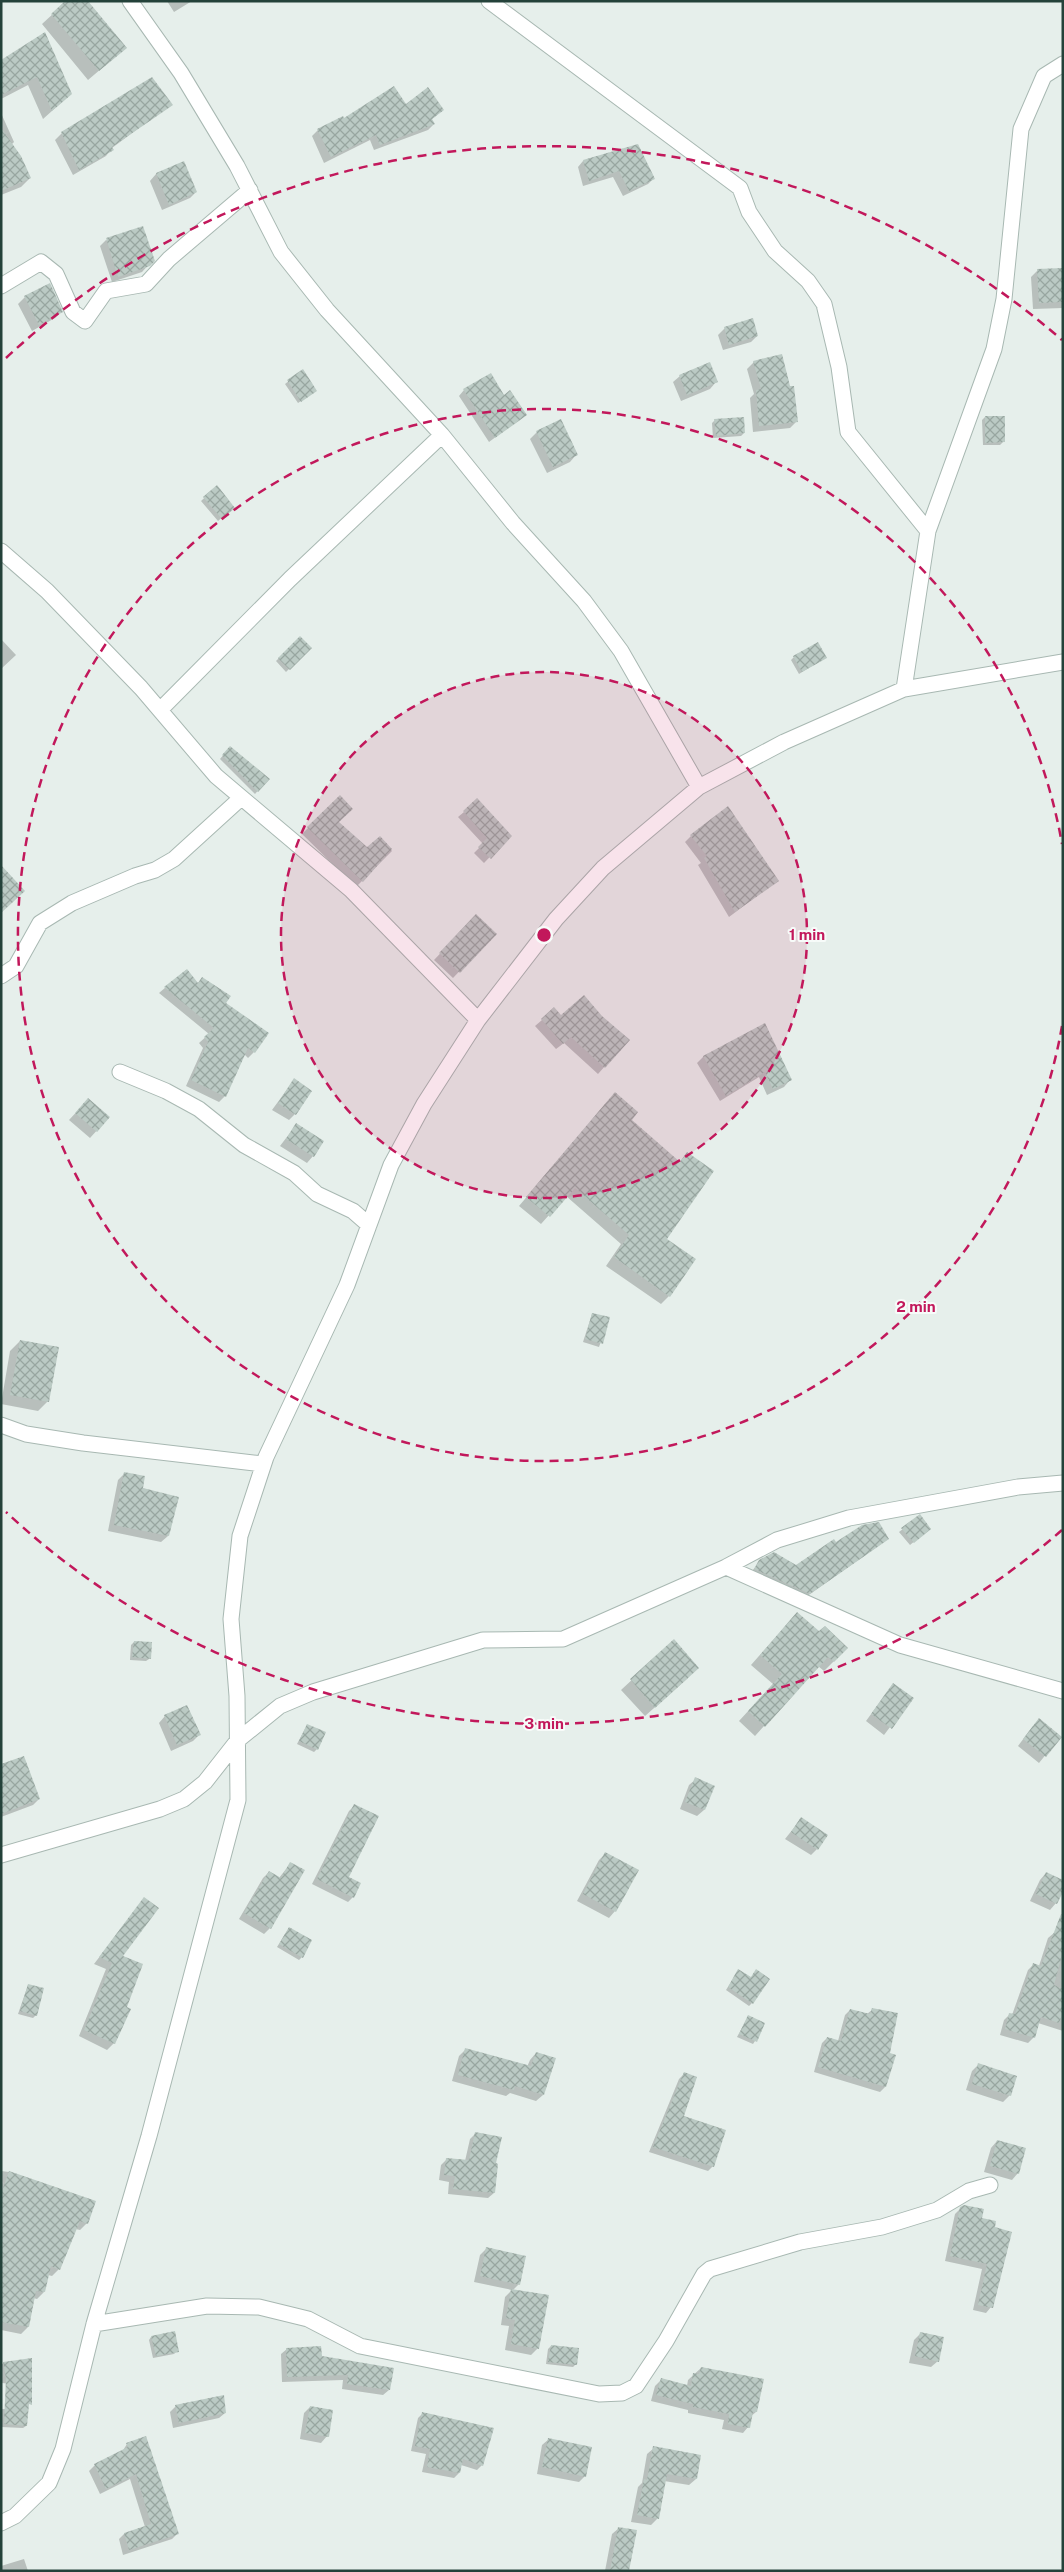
<svg xmlns="http://www.w3.org/2000/svg" width="1064" height="2572" font-family="'Public Sans',sans-serif">
<defs>
<pattern id="building-cross-hatch" width="8" height="8" patternUnits="userSpaceOnUse" patternTransform="scale(1.25)"><rect width="8" height="8" fill="#bbcac4"/><path d="M0 0l8 8M0 8l8-8" fill="none" stroke="#98a6a0"/></pattern>
</defs>
<rect width="100%" height="100%" fill="#e6efeb"/>
<path fill="#0003" d="M67 1 115 57 88 80 42 24Z
M167 1H192L174 12Z
M44 34 62 102 43 119 28 85 1 99V61Z
M171 104 112 148 106 156 73 175 55 140 62 133Z
M405 106 443 110 431 120 434 124 428 130 374 150 370 140 324 163 312 136 318 130 344 120Z
M1 113 14 142 12 144 30 178 21 187 1 195Z
M638 145 654 178 648 184 623 196 613 177 583 186 578 167 583 161Z
M183 163 196 192 190 198 162 210 150 181 156 174Z
M106 240 153 260 142 272 112 282 100 246Z
M1063 269V308L1033 309 1031 277 1038 270Z
M25 297 61 312 55 318 32 331 18 304Z
M725 328 757 336 751 342 723 350 718 335Z
M754 362 796 422 790 428 753 432 750 398 754 394 747 369Z
M302 371 313 393 298 403 285 384Z
M680 376 716 382 710 389 681 401 673 382Z
M464 390 503 396 525 415 489 442 459 396Z
M985 417 1003 442 1000 445H983L982 420Z
M715 420 744 433 741 436 713 438 712 423Z
M537 432 576 455 570 462 547 473 530 439Z
M216 487 233 508 218 521 201 501Z
M300 637 310 648 286 672 276 661Z
M1 639 16 655 1 669Z
M794 657 825 658 799 674 791 660Z
M230 747 268 779 255 794 220 759Z
M340 796 338 822 367 849 380 837 392 851 356 887 302 834Z
M464 812 510 836 484 863 474 853 483 844 458 817Z
M691 836 777 881 729 917 698 865 701 863 685 842Z
M476 916 495 934 453 978 434 960Z
M186 970 197 984 202 979 225 1003 254 1052 248 1058 244 1054 225 1096 219 1102 186 1086 203 1048 199 1043 209 1034 159 993Z
M561 1017 628 1040 598 1074 564 1043 556 1049 535 1026 542 1020Z
M764 1025 790 1080 784 1087 767 1095 759 1077 720 1101 697 1063 703 1057Z
M294 1080 295 1114 289 1120 272 1110Z
M607 1102 679 1162 687 1154 665 1239 669 1296 661 1304 606 1266 621 1244 566 1196 541 1224 519 1206Z
M82 1106 109 1117 90 1138 69 1120Z
M296 1125 313 1156 307 1163 280 1146Z
M592 1314 609 1318 599 1347 583 1342Z
M20 1341 48 1401 38 1411 1 1404 10 1351Z
M124 1474 142 1488 178 1498 168 1536 161 1542 108 1531 118 1480Z
M920 1516 927 1531 910 1545 899 1532Z
M888 1539 803 1599 749 1575 760 1561 797 1567 835 1544Z
M797 1613 834 1661 824 1671 818 1666 755 1736 739 1721 773 1684 751 1665Z
M674 1641 688 1678 645 1716 621 1690Z
M134 1642 149 1659 146 1661 130 1660 131 1645Z
M893 1684 912 1698 884 1735 866 1721Z
M165 1716 199 1735 193 1741 171 1751 159 1723Z
M307 1725 317 1749 314 1752 297 1744Z
M1033 1726 1060 1737 1039 1763 1018 1746Z
M1 1766 39 1799 33 1805 1 1817Z
M696 1779 713 1786 704 1810 697 1816 680 1809 689 1785Z
M354 1806 348 1877 353 1897 348 1902 312 1884 349 1811Z
M801 1819 817 1849 811 1855 785 1839Z
M605 1854 615 1911 609 1918 577 1901 599 1860Z
M290 1864 270 1928 264 1934 239 1919 263 1878 269 1872 279 1878Z
M1046 1873 1056 1903 1050 1910 1030 1901 1040 1880Z
M144 1899 121 1957 114 2043 107 2050 79 2036 106 1969 94 1964Z
M289 1928 302 1957 299 1960 277 1947Z
M1054 1933 1063 1937V2031L1038 2023 1034 2037 1028 2043 1000 2035 1004 2020 1010 2014 1012 2015 1028 1970 1034 1964 1039 1966 1048 1938Z
M736 1974 752 2003 749 2006 726 1990Z
M28 1985 36 2015 33 2018 18 2014Z
M850 2010 867 2014 872 2010 889 2054 894 2056 885 2087 880 2092 814 2072 822 2043 827 2038 838 2041 845 2015Z
M748 2017 755 2041 753 2044 737 2037Z
M466 2049 527 2067 530 2060 536 2053 554 2059 543 2095 536 2101 510 2093 506 2096 452 2081 459 2056Z
M978 2065 1010 2095 1003 2102 966 2090 972 2071Z
M684 2074 682 2117 713 2166 708 2171 649 2152 679 2079Z
M476 2133 495 2164 494 2193 488 2198 448 2194 449 2182 439 2180 441 2165 447 2159 465 2161 470 2139Z
M997 2141 1018 2173 1012 2180 984 2172 991 2148Z
M1 2171 9 2172 87 2223 80 2230 76 2229 59 2269 52 2276 48 2275 44 2292 37 2299 33 2298 28 2327 21 2334 1 2330Z
M961 2208 981 2219 995 2222 991 2307 986 2313 973 2310 982 2269 945 2261 955 2214Z
M486 2249 519 2284 513 2290 538 2348 531 2355 505 2350 509 2326 501 2325 505 2297 512 2290 474 2282 480 2255Z
M921 2333 938 2361 931 2367 909 2363 914 2340Z
M151 2337 177 2351 174 2354 153 2358 149 2340Z
M551 2346 576 2364 573 2367 546 2364 548 2349Z
M287 2349 389 2390 383 2395 342 2389 343 2380 282 2382 281 2354Z
M31 2359 27 2385 1 2383V2364Z
M701 2368 756 2412 750 2417 748 2427 743 2433 722 2429 724 2420 688 2413V2410L651 2401 655 2386 661 2380 687 2386 688 2380Z
M176 2406 225 2413 219 2418 173 2428 170 2412Z
M310 2407 327 2436 321 2443 300 2439 304 2413Z
M1 2409H27L26 2426 23 2428 1 2427Z
M423 2413 482 2465 477 2470 461 2465 459 2473 454 2478 422 2472 426 2454 411 2451 418 2418Z
M549 2439 585 2476 579 2482 537 2474 542 2445Z
M127 2444 178 2533 172 2539 123 2555 119 2539 124 2534 145 2527 130 2479 100 2494 89 2471 94 2466 122 2452Z
M654 2448 699 2456 696 2479 689 2485 664 2481 657 2519 651 2525 631 2522 638 2487 642 2483 647 2454Z
M619 2528 628 2571H605L612 2534Z
M24 2559 28 2571H1V2566Z"/>
<path fill="url(#building-cross-hatch)" d="M65 1H88L127 48 99 71 51 14Z
M45 32 72 94 52 111 37 77 1 95V60Z
M152 77 173 105 112 147 114 150 79 170 61 132Z
M394 86 406 104 428 87 444 110 432 119 435 124 380 145 376 135 331 157 317 129 343 116 344 118Z
M1 128 21 156 31 178 1 191Z
M638 144 655 179 629 191 619 171 589 181 583 160Z
M184 161 197 192 169 205 156 173Z
M143 226 155 261 150 266 118 277 106 238Z
M1063 268V302L1039 303 1037 269Z
M50 283 63 312 39 325 24 296Z
M753 318 758 336 729 345 724 327Z
M782 354 790 386H794L798 422 759 426 756 390 761 389 753 361Z
M710 362 718 382 687 395 679 375Z
M303 369 317 391 301 402 287 380Z
M491 373 504 395 510 390 527 415 495 438 463 389Z
M985 416H1005V442L985 443Z
M744 417 745 433 716 436 714 419Z
M561 419 578 455 553 467 536 431Z
M217 485 235 508 222 519 203 497Z
M300 636 312 648 290 670 278 658Z
M818 642 827 658 802 672 793 656Z
M230 746 270 779 258 792 222 755Z
M340 795 353 809 339 822 367 847 380 836 392 849 363 882 307 827Z
M477 798 512 836 491 859 478 847 487 838 463 811Z
M728 806 779 881 735 912 704 858 707 856 690 835Z
M1 865 25 891 1 913Z
M476 914 497 934 460 973 439 953Z
M187 969 198 983 202 977 231 996 226 1003 269 1033 255 1053 248 1048 226 1097 191 1080 208 1042 204 1037 214 1028 164 987Z
M584 995 602 1016 630 1040 605 1068 571 1037 563 1044 541 1019 554 1007 561 1015Z
M765 1023 792 1080 773 1089 765 1072 726 1096 703 1056Z
M294 1078 312 1091 296 1115 278 1103Z
M615 1092 638 1112 632 1120 680 1162 687 1152 714 1171 667 1239 696 1259 670 1297 614 1257 629 1235 575 1188 550 1217 526 1197Z
M88 1098 110 1117 97 1132 75 1113Z
M296 1123 324 1141 314 1157 286 1139Z
M592 1313 610 1317 603 1344 585 1339Z
M20 1340 59 1347 49 1402 10 1395Z
M124 1472 145 1476 143 1488 179 1497 169 1536 114 1525Z
M920 1514 931 1529 914 1543 901 1528Z
M879 1522 889 1539 810 1594 754 1569 759 1560 774 1552 796 1565 834 1539 836 1542 862 1525Z
M797 1612 819 1631 825 1626 848 1648 834 1662 828 1657 765 1727 748 1711 782 1674 760 1655Z
M674 1639 699 1668 655 1708 630 1679Z
M134 1641 152 1642 151 1659 132 1657Z
M893 1683 914 1698 892 1729 871 1714Z
M187 1705 201 1735 177 1745 164 1715Z
M1039 1718 1062 1737 1046 1757 1023 1739Z
M307 1724 326 1732 318 1750 299 1741Z
M24 1756 40 1799 1 1814V1764Z
M695 1777 715 1786 705 1810 685 1802Z
M354 1804 379 1816 349 1877 361 1883 354 1898 317 1879Z
M801 1817 828 1835 818 1850 791 1832Z
M605 1852 639 1870 616 1912 583 1894Z
M290 1862 305 1870 271 1929 244 1913 269 1871 281 1878Z
M1046 1872 1063 1880V1892L1057 1904 1036 1894Z
M144 1897 159 1908 123 1956 143 1964 127 2007 131 2009 115 2044 84 2030 112 1963 99 1957Z
M1061 1914H1063V1951L1054 1985 1063 1989V2013L1059 2023 1041 2017 1035 2038 1005 2029 1009 2013 1015 2014 1033 1963 1041 1966Z
M289 1927 312 1940 303 1958 279 1944Z
M738 1969 751 1977 756 1969 770 1979 753 2004 728 1987Z
M28 1984 44 1988 37 2016 20 2011Z
M872 2008 898 2013 890 2053 896 2055 886 2087 818 2067 827 2037 841 2041 850 2009 870 2014Z
M748 2015 765 2023 757 2042 739 2034Z
M465 2048 531 2066 536 2052 556 2058 544 2095 515 2086 514 2090 458 2075Z
M978 2063 1017 2076 1011 2096 972 2084Z
M684 2072 697 2077 684 2116 726 2130 714 2167 653 2147Z
M475 2132 502 2137 496 2163 498 2164 495 2193 453 2189 455 2176 444 2175 446 2158 469 2160Z
M997 2140 1026 2148 1019 2174 990 2166Z
M9 2171 96 2201 88 2224 80 2221 60 2270 51 2266 45 2292 36 2291 29 2327 1 2322V2194Z
M964 2205 984 2209 982 2218 996 2221 995 2227 1012 2232 993 2308 978 2305 987 2264 950 2256 960 2207Z
M486 2247 526 2256 520 2285 480 2276Z
M511 2289 549 2295 539 2349 511 2344 515 2320 506 2318Z
M175 2331 179 2352 156 2356 151 2336Z
M920 2332 944 2337 939 2362 915 2356Z
M551 2345 579 2348 577 2365 548 2362Z
M321 2346 322 2356 394 2368 390 2390 347 2384 348 2375 287 2377 286 2348Z
M32 2358V2405L29 2404 27 2426 4 2424 6 2378 3 2362Z
M701 2367 764 2379 757 2412H753L750 2428 728 2424 729 2414 693 2407V2404L656 2395 661 2378 691 2386 693 2373 699 2374Z
M224 2395 226 2413 179 2423 175 2405Z
M310 2406 333 2410 329 2437 305 2433Z
M422 2412 494 2428 483 2466 463 2459 460 2473 427 2467 430 2449 415 2446Z
M146 2436 179 2534 129 2550 124 2533 151 2524 136 2474 106 2489 94 2464 128 2447 126 2443Z
M548 2438 592 2447 586 2477 542 2467Z
M653 2446 701 2455 697 2479 667 2474 659 2519 637 2515 644 2479 647 2480Z
M618 2527 637 2530 629 2571H610Z"/>
<g fill="none" stroke-linecap="round" stroke-linejoin="round">
<defs>
<path id="minor" d="M130 1 181 73 237 166 281 252 327 310 442 435 513 523 584 601 621 651 699 787
M489 1 740 188 749 212 775 251 808 281 824 304 839 367 848 432 928 531
M1 286 41 262 56 274 73 312 85 321 106 291 146 284 169 259 250 190
M1 551 47 591 141 688 216 776 351 890 478 1020
M904 689 928 531 994 349 1004 299 1021 129 1044 76 1063 64
M160 710 290 579 442 435
M1 976 16 966 40 923 72 903 135 876 155 870 174 859 241 798
M120 1072 166 1091 199 1109 244 1145 294 1173 317 1194 353 1211 369 1225
M1 1425 26 1434 83 1443 263 1464
M726 1567 900 1645 1063 1691
M1 1855 160 1809 184 1799 205 1782 238 1740 280 1706 313 1692 483 1640 563 1639 726 1567 777 1540 849 1518 1018 1487 1063 1483
M94 2324 207 2306 259 2307 308 2319 360 2346 599 2394 622 2393 636 2386 666 2341 704 2274 710 2269 800 2242 882 2227 937 2210 969 2191 990 2185
M1 2523 15 2516 49 2483 63 2449 94 2324 149 2136 238 1800 237 1696 231 1619 240 1536 266 1457 347 1285 391 1165 424 1104 478 1020 556 919 603 868 699 787 784 742 904 689 1063 662"/>
</defs>
<use href="#minor" stroke="#a8b8b2" stroke-width="17"/>
<use href="#minor" stroke="#fff" stroke-width="15"/>
</g>
<circle cx="544" cy="935" r="263" fill="#c2185b" fill-opacity=".12"/>
<g fill="none" stroke="#c2185b" stroke-width="2.5" stroke-dasharray="9 6">
<circle cx="544" cy="935" r="263"/>
<path d="M1062 1026A526 526 0 1 1 1062 844"/>
<path d="M1062 1530A789 789 0 0 1 6 1512M6 358A789 789 0 0 1 1062 340"/>
</g>
<circle cx="544" cy="935" r="8" fill="#c2185b" stroke="#f7fbf9" stroke-width="2.5"/>
<g font-size="15" text-anchor="middle" font-weight="bold" fill="#c2185b" stroke="#f7fbf9" stroke-width="4" stroke-linejoin="round" paint-order="stroke">
<text x="807" y="940">1 min</text>
<text x="916" y="1312">2 min</text>
<text x="544" y="1729">3 min</text>
</g>
<rect width="1064" height="2572" fill="none" stroke="#24423a" stroke-width="5"/>
</svg>
